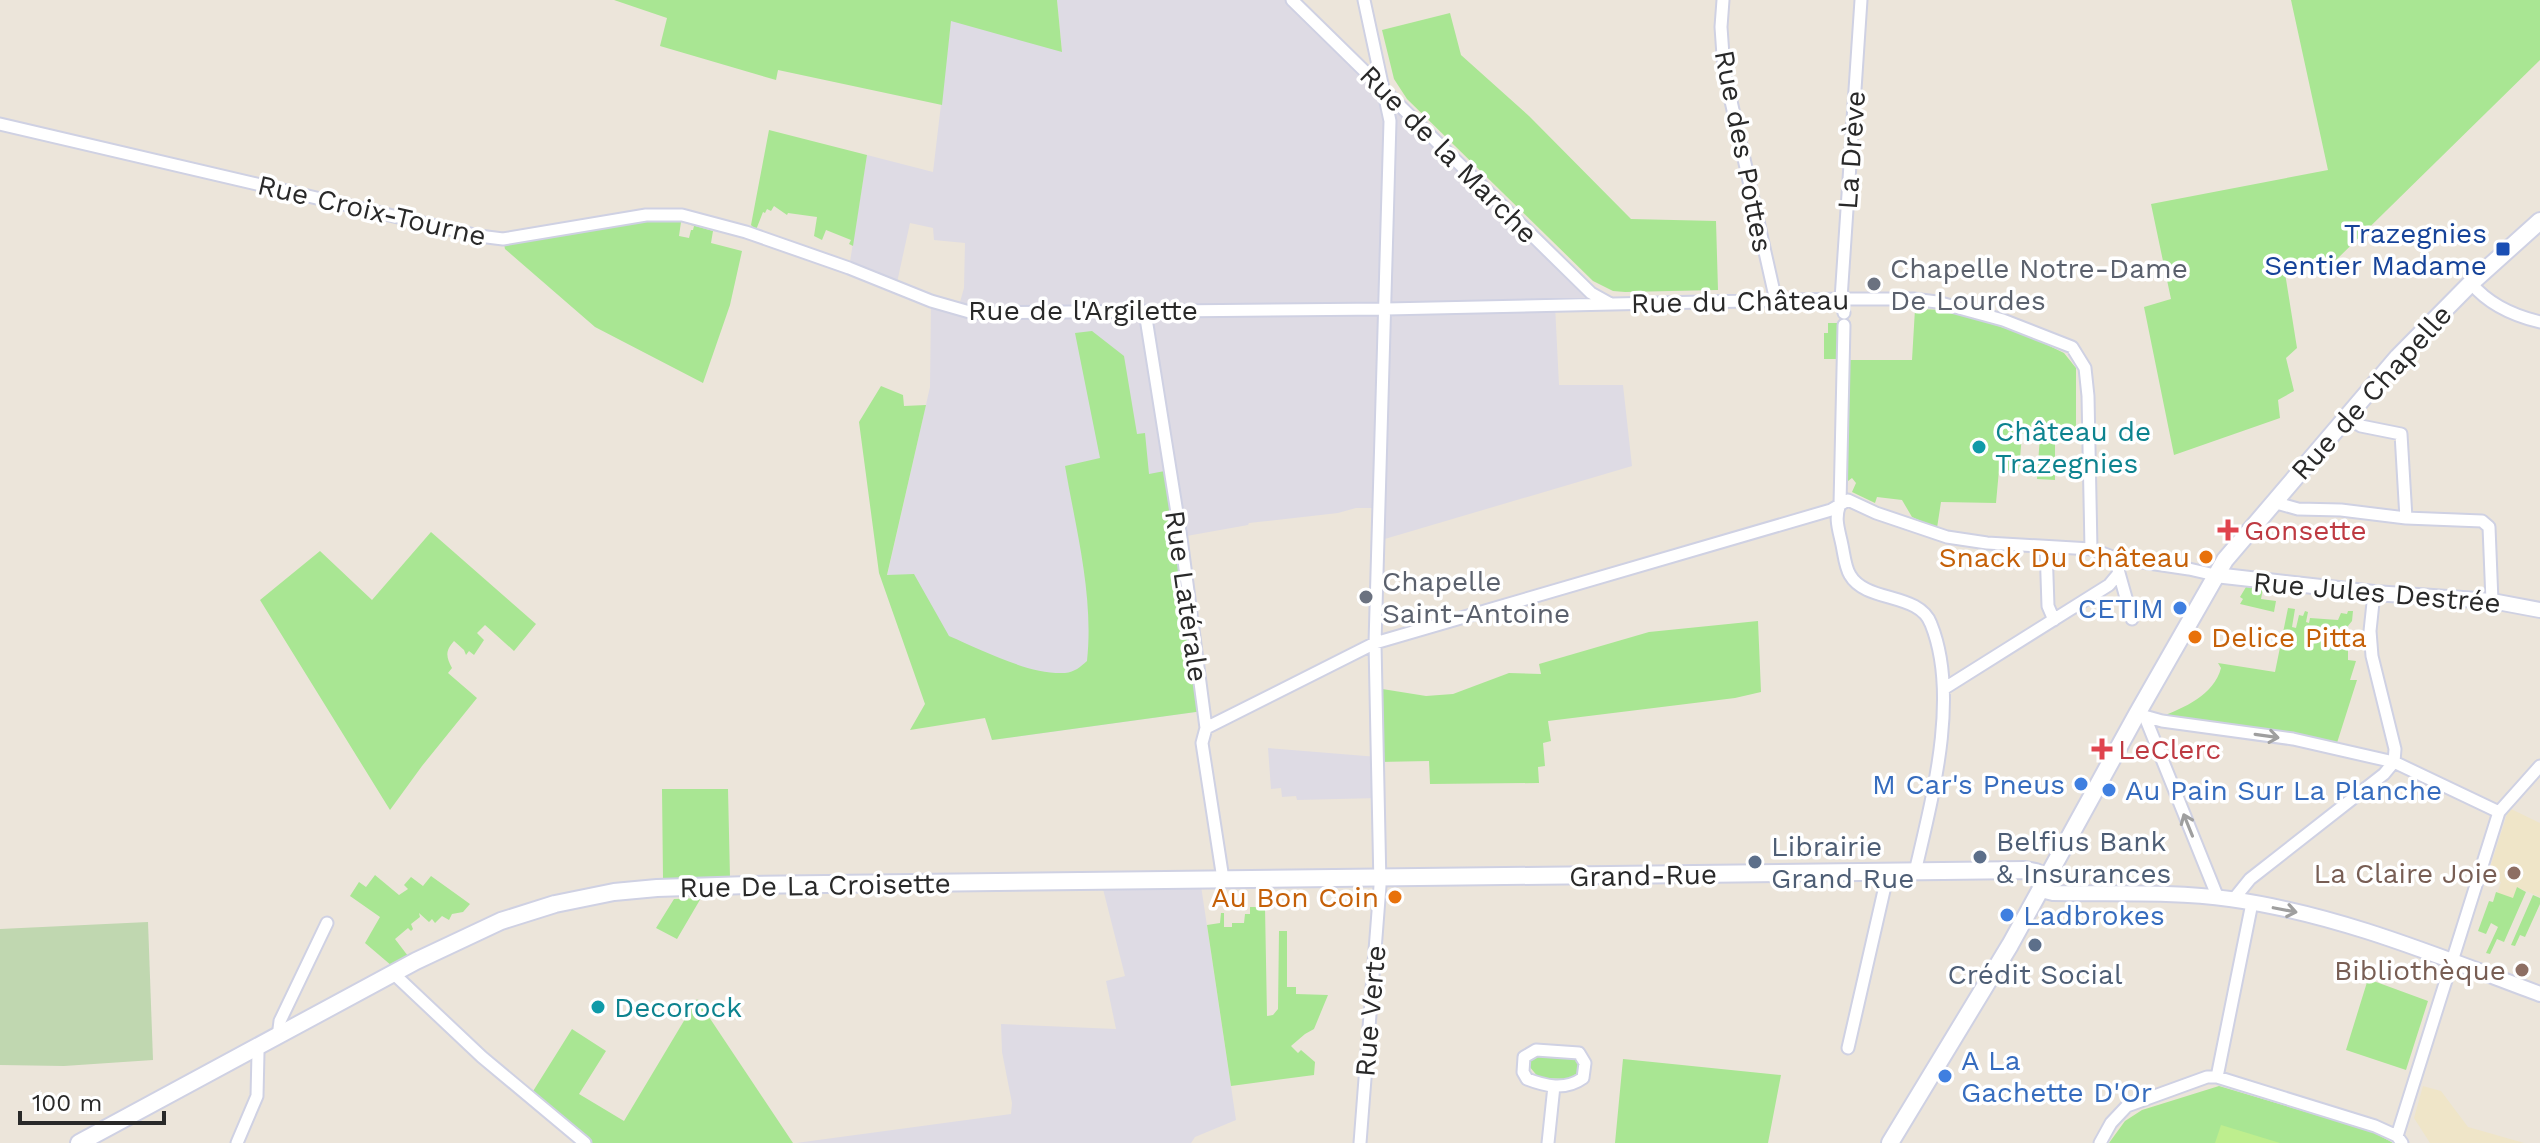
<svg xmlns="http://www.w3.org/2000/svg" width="2540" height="1143" font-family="'Work Sans',sans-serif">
<rect width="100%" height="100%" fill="#ece5da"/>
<path fill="#dedbe4" d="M1057 0H1292L1610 304 1555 305 1559 385H1623L1632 466 1378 541 1379 508H1356L1338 513 1249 523 1248 525 1181 537 1203 711 992 740 986 718 887 576 930 387 931 301 958 309 964 288 965 243 934 240 933 228 910 223 896 287 849 268 867 155 933 172 951 20 1062 51Z
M1268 748 1378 757 1379 798 1297 800 1296 796 1282 797 1281 788 1271 789Z
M1200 879 1236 1120 1195 1137 1191 1143H796L1011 1114 1012 1103 1002 1052 1001 1024 1116 1029 1106 981 1125 976 1101 881Z"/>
<path fill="#efe5c8" d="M2509 808 2540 823V897L2519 888 2515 901 2497 894 2501 882 2487 877Z
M2423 1086 2441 1091 2468 1127 2524 1143H2430L2414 1118Z"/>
<path fill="#a9e693" d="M614 0H1057L1062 52 951 21 942 105 778 70 776 80 660 46 667 18Z
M2291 0H2540V60L2335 261 2285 273 2297 348 2286 358 2294 391 2278 400 2280 418 2174 455 2144 307 2171 299 2151 204 2328 170Z
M1450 13 1461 55 1529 116 1631 219 1716 221 1718 290 1625 292 1613 291 1593 281 1407 99 1394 79 1382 30Z
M769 130 867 155 853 246 849 244 851 240 826 230 822 240 814 236 817 217 788 213 787 215 774 206 771 211 767 209 765 213 763 212 756 230 751 225Z
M682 215 679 236 689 238 691 230H693L694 226 685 223 713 231 711 243 742 251 730 305 703 383 595 327 505 249 503 239Z
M1915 309 1949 310 2029 336 2064 353 2076 368V439L2055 436V480L2037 479 2040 435 2022 434 2019 471 1999 470 1996 503 1941 502 1937 528 1912 517 1902 500 1877 497 1875 503 1852 492 1856 483 1852 478 1844 484 1847 360H1912Z
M1828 323H1838V359H1824V333H1828Z
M1092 331 1124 356 1137 434 1145 433 1149 474 1170 470 1203 711 992 740 985 718 910 730 925 704 879 573 859 422 881 386 903 395 904 406 926 405 887 575 914 574 949 636C982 650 1029 675 1065 673 1075 672 1080 667 1087 661 1094 596 1076 530 1065 466L1100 458 1075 333Z
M431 532 536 624 514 651 485 625 477 633 484 640 474 655 469 651 466 655 464 650 454 641C445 651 446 657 452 668L448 673 477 698 422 766 390 810 260 600 320 551 372 600Z
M2246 587 2263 589 2261 599 2276 601 2274 612 2240 604 2243 599 2240 597Z
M2288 608 2295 609 2292 627 2296 628 2299 615 2303 616 2305 611 2308 612 2306 622 2309 623 2310 618 2338 620 2341 613 2347 614 2348 611H2353L2352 621 2348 626V660L2356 661 2350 680H2357L2336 746 2160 717C2184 708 2214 695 2221 668L2218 663 2275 672Z
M1758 621 1761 692 1735 698 1548 721 1551 741 1543 743 1545 766 1538 767 1539 783 1430 784 1429 761 1378 762 1376 688 1426 696 1453 694 1509 673 1541 674 1539 664 1649 632Z
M662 789H728L730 878 663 879Z
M375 875 399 895 408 889 404 885 411 877 423 886 431 876 470 904 463 912 452 914 449 920 442 916 435 923 432 919 429 922 419 913 420 917 411 924 413 929 411 931 408 928 395 939 408 956 392 966 365 943 380 917 350 896 359 882 366 887Z
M2517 887 2526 892 2504 942 2497 939 2490 954 2486 953 2498 927 2491 923 2486 934 2478 931 2489 901 2493 902 2496 892 2513 898Z
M2533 895 2540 898V904L2525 937 2520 935 2515 946 2511 945Z
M701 898 677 939 656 928 674 899Z
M1250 907H1265L1267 1016 1273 1015 1278 1009 1279 931H1287V987H1296V994L1328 995 1314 1029 1305 1034 1291 1046 1298 1053 1301 1050 1315 1062 1314 1075 1231 1086 1207 925 1220 923 1221 913H1224V927H1232V923H1244L1245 914H1250Z
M2368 979 2428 1001 2406 1070 2346 1050Z
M697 999 793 1143H585L530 1096 572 1029 606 1051 579 1094 624 1121Z
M1537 1055 1574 1056 1580 1064 1579 1072 1568 1079 1539 1078 1529 1066 1530 1059Z
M1623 1059 1781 1075 1768 1143H1615Z
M2219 1086 2373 1132 2393 1143H2109L2125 1121 2142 1110Z"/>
<path fill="#c0d7b0" d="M148 922 153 1060 64 1066 0 1065V929Z"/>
<path fill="#beee8e" d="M2221 1125 2280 1143H2215Z"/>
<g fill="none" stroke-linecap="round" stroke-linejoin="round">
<defs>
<path id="minor" d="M1292 0 1591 293 1609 303
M1723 0 1721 27 1724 70 1776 301
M0 124 479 236 503 239 646 215H682L746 232 849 268 931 301 973 313 1386 309 1841 299H1913L1937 302 2003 320 2072 347 2085 368 2088 396 2091 549
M2471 283C2488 304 2515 316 2540 322
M1145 312 1181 538 1206 728 1202 743 1223 879
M1844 313 1841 299 1861 0
M1844 325 1840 504C1834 519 1839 530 1842 545 1844 554 1845 567 1850 575 1866 603 1919 592 1931 624 1960 696 1932 799 1915 872
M2273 502 2298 509 2341 510 2406 518 2401 434 2361 426 2346 417
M2406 518 2482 521 2489 527 2492 601
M2046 547 2048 606 2054 620
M2119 573 2132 619
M2374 593 2370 631 2372 656 2395 749 2394 762
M1945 688 2109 585 2119 573 2115 558
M2137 714 2162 721 2293 739 2394 762 2499 812 2397 1136
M2145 717 2218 898
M1206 728 1375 643 1831 510 1848 500 1876 513 1947 537 1987 543 2091 549 2115 558 2189 569 2215 575
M2499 812 2540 766
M2233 900 2250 879 2384 774 2394 762
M394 974 482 1057 585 1143
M281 1034 279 1029 280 1021 327 923
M1848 1048 1888 873
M1536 1050 1579 1053 1585 1063 1583 1078C1565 1091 1545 1086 1527 1079L1523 1072 1524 1057Z
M2217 1077 2252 903
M237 1143 257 1096 258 1053 255 1048
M1360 1143 1380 886 1375 643 1390 121 1364 0
M1548 1143 1554 1086
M2100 1143 2111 1123 2127 1106 2207 1077H2217L2375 1126 2397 1136 2402 1143"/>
<path id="tertiary" d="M2215 575 2374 593 2492 601 2540 610
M2041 890 2053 893C2110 894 2175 891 2230 899 2338 914 2438 956 2540 994"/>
<path id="secondary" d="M79 1143 416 961 501 921 555 904 614 892 657 888 748 885 2025 870 2036 872 2047 878
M1890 1143 2010 945 2137 714 2225 560 2398 357 2471 283 2540 221"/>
</defs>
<use href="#minor" stroke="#cfd1e3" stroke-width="15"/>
<use href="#tertiary" stroke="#cfd1e3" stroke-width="18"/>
<use href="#secondary" stroke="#cfd1e3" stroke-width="20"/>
<use href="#minor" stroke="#fff" stroke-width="11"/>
<use href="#tertiary" stroke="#fff" stroke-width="14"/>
<use href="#secondary" stroke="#fff" stroke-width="16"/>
</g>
<defs><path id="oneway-shaft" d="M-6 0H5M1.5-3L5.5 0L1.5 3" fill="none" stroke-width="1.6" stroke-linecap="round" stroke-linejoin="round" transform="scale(2)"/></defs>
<g stroke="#9f9f9f">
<use href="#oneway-shaft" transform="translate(2267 736) rotate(8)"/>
<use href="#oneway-shaft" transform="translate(2188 825) rotate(-112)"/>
<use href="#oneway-shaft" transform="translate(2285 910) rotate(11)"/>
</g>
<rect fill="#1a4fb4" stroke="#fff" stroke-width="3" x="2495" y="241" width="16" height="16" rx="4"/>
<g fill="#6b7280" stroke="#fff" stroke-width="3">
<circle cx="1874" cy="284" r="8"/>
<circle cx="1366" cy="597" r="8"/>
</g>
<g fill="#0f9aa8" stroke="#fff" stroke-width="3">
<circle cx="1979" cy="447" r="8"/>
<circle cx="598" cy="1007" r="8"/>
</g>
<g fill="#e0444e" stroke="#fff" stroke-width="3">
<path d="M2224 518h8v8h8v8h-8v8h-8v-8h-8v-8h8z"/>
<path d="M2098 737h8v8h8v8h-8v8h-8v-8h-8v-8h8z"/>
</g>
<g fill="#e8710a" stroke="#fff" stroke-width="3">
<circle cx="2206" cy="557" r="8"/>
<circle cx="2195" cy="637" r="8"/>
<circle cx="1395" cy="897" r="8"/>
</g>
<g fill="#3f7fe0" stroke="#fff" stroke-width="3">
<circle cx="2180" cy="608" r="8"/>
<circle cx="2081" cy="784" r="8"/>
<circle cx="2109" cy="790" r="8"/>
<circle cx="2007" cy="915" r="8"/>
<circle cx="1945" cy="1076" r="8"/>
</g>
<g fill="#5c6f8a" stroke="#fff" stroke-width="3">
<circle cx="1980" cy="857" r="8"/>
<circle cx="1755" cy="862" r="8"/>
<circle cx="2035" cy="945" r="8"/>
</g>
<g fill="#8d6e63" stroke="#fff" stroke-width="3">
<circle cx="2514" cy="873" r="8"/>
<circle cx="2522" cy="970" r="8"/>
</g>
<g text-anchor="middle" stroke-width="7" stroke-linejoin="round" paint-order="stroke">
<g font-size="28" fill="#292929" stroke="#fff">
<text transform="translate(1851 150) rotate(-86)" y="10">La Drève</text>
<text transform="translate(1744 151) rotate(79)" y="10">Rue des Pottes</text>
<text transform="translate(1449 154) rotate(45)" y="10">Rue de la Marche</text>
<text transform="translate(372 210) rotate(13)" y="10">Rue Croix-Tourne</text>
<text transform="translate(1740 301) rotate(-1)" y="10">Rue du Château</text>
<text x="1083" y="320">Rue de l'Argilette</text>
<text transform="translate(2371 392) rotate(-48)" y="10">Rue de Chapelle</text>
<text transform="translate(2377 592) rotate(5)" y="10">Rue Jules Destrée</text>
<text transform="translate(1187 596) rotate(82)" y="10">Rue Latérale</text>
<text transform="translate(1643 875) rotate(-1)" y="10">Grand-Rue</text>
<text transform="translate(815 885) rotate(-1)" y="10">Rue De La Croisette</text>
<text transform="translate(1370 1011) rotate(-85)" y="10">Rue Verte</text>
</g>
<g font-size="28" fill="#164399" stroke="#fff" text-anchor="end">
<text x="2487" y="243">Trazegnies<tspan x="2487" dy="32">Sentier Madame</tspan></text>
</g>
<g font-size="28" fill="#5b616d" stroke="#fff" text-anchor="start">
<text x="1890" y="278">Chapelle Notre-Dame<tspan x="1890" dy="32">De Lourdes</tspan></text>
<text x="1382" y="591">Chapelle<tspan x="1382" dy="32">Saint-Antoine</tspan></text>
</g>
<g font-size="28" fill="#0d838f" stroke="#fff" text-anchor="start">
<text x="1995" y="441">Château de<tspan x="1995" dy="32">Trazegnies</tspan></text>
<text x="614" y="1017">Decorock</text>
</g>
<g font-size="28" fill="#be3a42" stroke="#fff" text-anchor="start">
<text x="2244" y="540">Gonsette</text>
<text x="2118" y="759">LeClerc</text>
</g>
<g font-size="28" fill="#c56008" stroke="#fff" text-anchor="end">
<text x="2190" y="567">Snack Du Château</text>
<text x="2211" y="647" text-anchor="start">Delice Pitta</text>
<text x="1379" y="907">Au Bon Coin</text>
</g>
<g font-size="28" fill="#366cbe" stroke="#fff" text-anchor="start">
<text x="2164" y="618" text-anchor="end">CETIM</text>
<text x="2065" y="794" text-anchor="end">M Car's Pneus</text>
<text x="2125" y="800">Au Pain Sur La Planche</text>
<text x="2023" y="925">Ladbrokes</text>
<text x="1961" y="1070">A La<tspan x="1961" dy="32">Gachette D'Or</tspan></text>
</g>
<g font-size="28" fill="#4e5e75" stroke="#fff" text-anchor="start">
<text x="1996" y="851">Belfius Bank<tspan x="1996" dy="32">&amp; Insurances</tspan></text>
<text x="1771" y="856">Librairie<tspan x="1771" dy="32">Grand Rue</tspan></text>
<text x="2035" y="984" text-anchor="middle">Crédit Social</text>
</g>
<g font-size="28" fill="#785e54" stroke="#fff" text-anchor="end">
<text x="2498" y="883">La Claire Joie</text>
<text x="2506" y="980">Bibliothèque</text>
</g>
</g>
<path d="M20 1111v12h144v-12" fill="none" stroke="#292929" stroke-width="4"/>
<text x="32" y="1111" font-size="24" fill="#292929" stroke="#ffffff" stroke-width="6" paint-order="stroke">100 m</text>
</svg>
